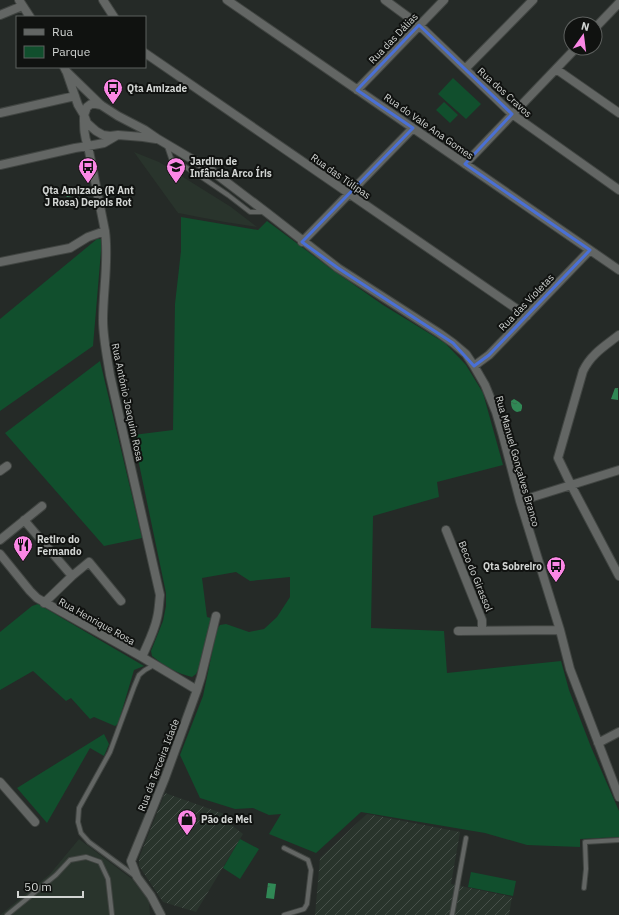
<svg xmlns="http://www.w3.org/2000/svg" width="619" height="915" font-family="'IBM Plex Sans',sans-serif">
<defs>
<pattern id="industrial-furrows" width="10" height="10" patternUnits="userSpaceOnUse"><rect width="10" height="10" fill="#29342c"/><path d="M-1 1l2-2M0 10L10 0M9 11l2-2" fill="none" stroke="#47504a"/></pattern>
<pattern id="water-ripples" width="26" height="14" patternUnits="userSpaceOnUse"><rect width="26" height="14" fill="#308855"/><path d="M2 4q2-2 4 0t4 0M15 11q2-2 4 0t4 0" fill="none" stroke="#356f4d"/></pattern>
</defs>
<rect width="100%" height="100%" fill="#252a27"/>
<path fill="#29342c" d="M134 152 159 162 231 207 257 227 225 222 178 213Z
M79 839 132 879 149 901 150 915H0L50 874Z"/>
<path fill="url(#industrial-furrows)" d="M165 793 230 816 228 822 230 824 243 834 196 912 163 902 139 866V858Z
M367 814 460 832 451 884 512 897 509 915H315L320 858Z"/>
<path fill="#114f2d" d="M453 78 481 104 466 119 438 94Z
M444 102 458 115 450 123 436 110Z
M181 217 258 230 267 221 330 268 383 305 445 343 466 365 483 393 503 465 437 482 439 497 373 516 371 628 444 631 447 673 561 661 569 690 591 747 619 811V837L580 839V847L527 845 485 833 361 812 316 853 269 834 281 814 269 815 253 808 235 809 200 798 180 755 203 696 217 629 220 625 226 624 249 632 264 629 277 617 290 597V577L250 581 236 572 202 578 207 617 211 618 199 668 196 674 192 677C178 674 163 665 152 656L151 651 163 621 166 606V593L133 435 173 430 175 304 181 251Z
M97 239H102L93 346 0 411V319Z
M100 361 142 538 104 546 5 433Z
M38 604 144 666 134 670 118 724 115 726 94 717 90 719 71 698 66 701 33 671 0 690V632L32 606Z
M104 734 109 744 104 756 90 748 47 823 17 788Z
M240 839 259 849 240 879 223 868Z
M471 872 516 881 513 896 468 887Z"/>
<path fill="url(#water-ripples)" d="M75 188 76 195 67 197 65 194 66 190Z
M615 388H618V400L611 399Z
M514 399 519 402 522 405V408L521 411 517 412C512 410 511 407 511 401Z
M268 883 276 884 274 899 266 898Z"/>
<g fill="none" stroke-linecap="round" stroke-linejoin="round">
<defs>
<path id="lane" d="M167 146 171 158 203 178 228 195 250 212H265
M284 848 308 860 311 870 307 904 304 909 284 915
M135 876 89 842 81 833 78 822 79 808 110 752 134 687 139 675 145 670 154 665
M584 888 586 869 585 842 619 840
M7 915 56 875 70 860 86 857 100 862 108 879 112 915
M452 915 466 838"/>
<path id="street" d="M19 0 30 17
M103 0 114 17
M227 0 619 270
M385 0 419 25 512 114 619 190
M0 15 22 6
M595 28 619 3
M145 53 527 316
M64 67 66 71 101 105 118 116 145 130 158 139 212 171 266 212 338 268 439 333 453 343 466 354 474 366 485 385 496 412 503 436 520 501 560 630 570 669 619 797
M465 69 533 0
M556 69 619 113
M67 73 78 105 84 115
M357 90 444 0
M101 105 96 104H91L87 107 84 115 87 123 96 131 103 135 110 136 118 135 143 137 156 139
M0 113 75 96
M84 117C84 128 84 136 88 146L105 231C109 260 103 290 103 320 103 338 107 356 110 375L160 595C159 603 159 610 157 618 154 632 147 645 142 657
M465 164 576 48
M0 165 75 148 88 146 104 143 116 136
M302 242 413 128
M0 262 70 248 88 237 105 231
M619 335C605 346 591 354 583 371L558 458 571 485 619 576
M474 366 489 355 590 250
M0 471 7 466
M520 501 619 470
M24 520 72 576
M446 530 482 620V631
M0 540 42 506
M0 554 30 591 37 598 142 657 197 690
M44 603 72 576 89 562 121 601
M458 631 560 630
M598 743 619 732
M0 782 35 822
M161 915 151 896 137 877 131 861 165 778 197 690 201 677 216 616"/>
</defs>
<use href="#lane" stroke="#414542" stroke-width="6"/>
<use href="#street" stroke="#414542" stroke-width="10"/>
<use href="#lane" stroke="#636664" stroke-width="4"/>
<use href="#street" stroke="#636664" stroke-width="8"/>
</g>
<path fill="none" stroke="#4a70d6" stroke-width="3" stroke-linejoin="round" d="M419 25 512 114 465 164 590 250 489 355 474 366 453 343 338 268 302 242 413 128 357 90Z"/>
<defs>
<symbol id="bus-pin" viewBox="-11 -11 22 30"><path d="M0 17L-7.5 6A9.5 9.5 0 1 1 7.5 6Z" fill="#fb87e5" stroke="#101210"/><path d="M-5-6H5V4H4V6H2V4H-2V6H-4V4H-5ZM-3.5-4V0h7V-4ZM-3.5 1.2v1.5H-2V1.2ZM2 1.2v1.5H3.5V1.2Z" fill="#111"/></symbol>
<symbol id="school-pin" viewBox="-11 -11 22 30"><path d="M0 17L-7.5 6A9.5 9.5 0 1 1 7.5 6Z" fill="#fb87e5" stroke="#101210"/><path d="M0-5L7-2L0 1L-7-2ZM-4 1L0 2.5L4 1V4Q0 6-4 4Z" fill="#111"/></symbol>
<symbol id="restaurant-pin" viewBox="-11 -11 22 30"><path d="M0 17L-7.5 6A9.5 9.5 0 1 1 7.5 6Z" fill="#fb87e5" stroke="#101210"/><path d="M-5-6h1v4h1v-4h1v4h1v-4h1v5L-1.5 .5V6h-2V.5L-5-1ZM5-6V6H3V1.5H1.5Q1.5-4 5-6Z" fill="#111"/></symbol>
<symbol id="shop-pin" viewBox="-11 -11 22 30"><path d="M0 17L-7.5 6A9.5 9.5 0 1 1 7.5 6Z" fill="#fb87e5" stroke="#101210"/><path d="M-5-2.5h2.3a2.7 3.5 0 0 1 5.4 0H5L5.5 6h-11ZM-1.5-2.5h3a1.5 2.3 0 0 0-3 0Z" fill="#111"/></symbol>
</defs>
<g fill-rule="evenodd">
<use href="#bus-pin" x="102" y="77" width="22" height="30"/>
<use href="#bus-pin" x="77" y="156" width="22" height="30"/>
<use href="#school-pin" x="165" y="156" width="22" height="30"/>
<use href="#restaurant-pin" x="12" y="534" width="22" height="30"/>
<use href="#bus-pin" x="545" y="555" width="22" height="30"/>
<use href="#shop-pin" x="176" y="808" width="22" height="30"/>
</g>
<g text-anchor="middle" stroke-width="4" stroke-linejoin="round" paint-order="stroke">
<g font-size="10" fill="#d1d4d2" stroke="#101210">
<text transform="translate(393 38) rotate(-46)" y="4">Rua das Dálias</text>
<text transform="translate(505 92) rotate(42)" y="4">Rua dos Cravos</text>
<text transform="translate(429 126) rotate(35)" y="4">Rua do Vale Ana Gomes</text>
<text transform="translate(341 176) rotate(35)" y="4">Rua das Túlipas</text>
<text transform="translate(526 302) rotate(-46)" y="4">Rua das Violetas</text>
<text transform="translate(128 402) rotate(78)" y="4">Rua António Joaquim Rosa</text>
<text transform="translate(518 461) rotate(74)" y="4">Rua Manuel Gonçalves Branco</text>
<text transform="translate(476 576) rotate(68)" y="4">Beco do Girassol</text>
<text transform="translate(97 621) rotate(29)" y="4">Rua Henrique Rosa</text>
<text transform="translate(158 765) rotate(-69)" y="4">Rua da Terceira Idade</text>
</g>
<g font-size="10" font-weight="bold" fill="#d1d4d2" stroke="#101210" text-anchor="start">
<text x="127" y="92">Qta Amizade</text>
<text x="190" y="165">Jardim de<tspan x="190" dy="12">Infância Arco Íris</tspan></text>
<text x="88" y="194" text-anchor="middle">Qta Amizade (R Ant<tspan x="88" dy="12">J Rosa) Depois Rot</tspan></text>
<text x="37" y="543">Retiro do<tspan x="37" dy="12">Fernando</tspan></text>
<text x="542" y="570" text-anchor="end">Qta Sobreiro</text>
<text x="201" y="823">Pão de Mel</text>
</g>
</g>
<rect x="16" y="16" width="130" height="52" fill="#101210" stroke="#5d605e"/>
<rect x="24" y="29" width="20" height="6" fill="#636664" stroke="#5d605e"/>
<text x="52" y="36" font-size="12" fill="#d1d4d2">Rua</text>
<rect x="24" y="46" width="20" height="12" fill="#114f2d" stroke="#5d605e"/>
<text x="52" y="56" font-size="12" fill="#d1d4d2">Parque</text>
<g transform="translate(583 36) rotate(14)"><circle r="19" fill="#101210" stroke="#5d605e"/>
<path d="M0-3L7 15L0 10L-7 15Z" fill="#fb87e5"/>
<text y="-6" font-size="11" font-weight="bold" text-anchor="middle" fill="#d1d4d2">N</text>
</g>
<path d="M18 891v6h65v-6" fill="none" stroke="#d1d4d2" stroke-width="2"/>
<text x="24" y="891" font-size="12" fill="#d1d4d2" stroke="#101210" stroke-width="3" paint-order="stroke">50 m</text>
</svg>
